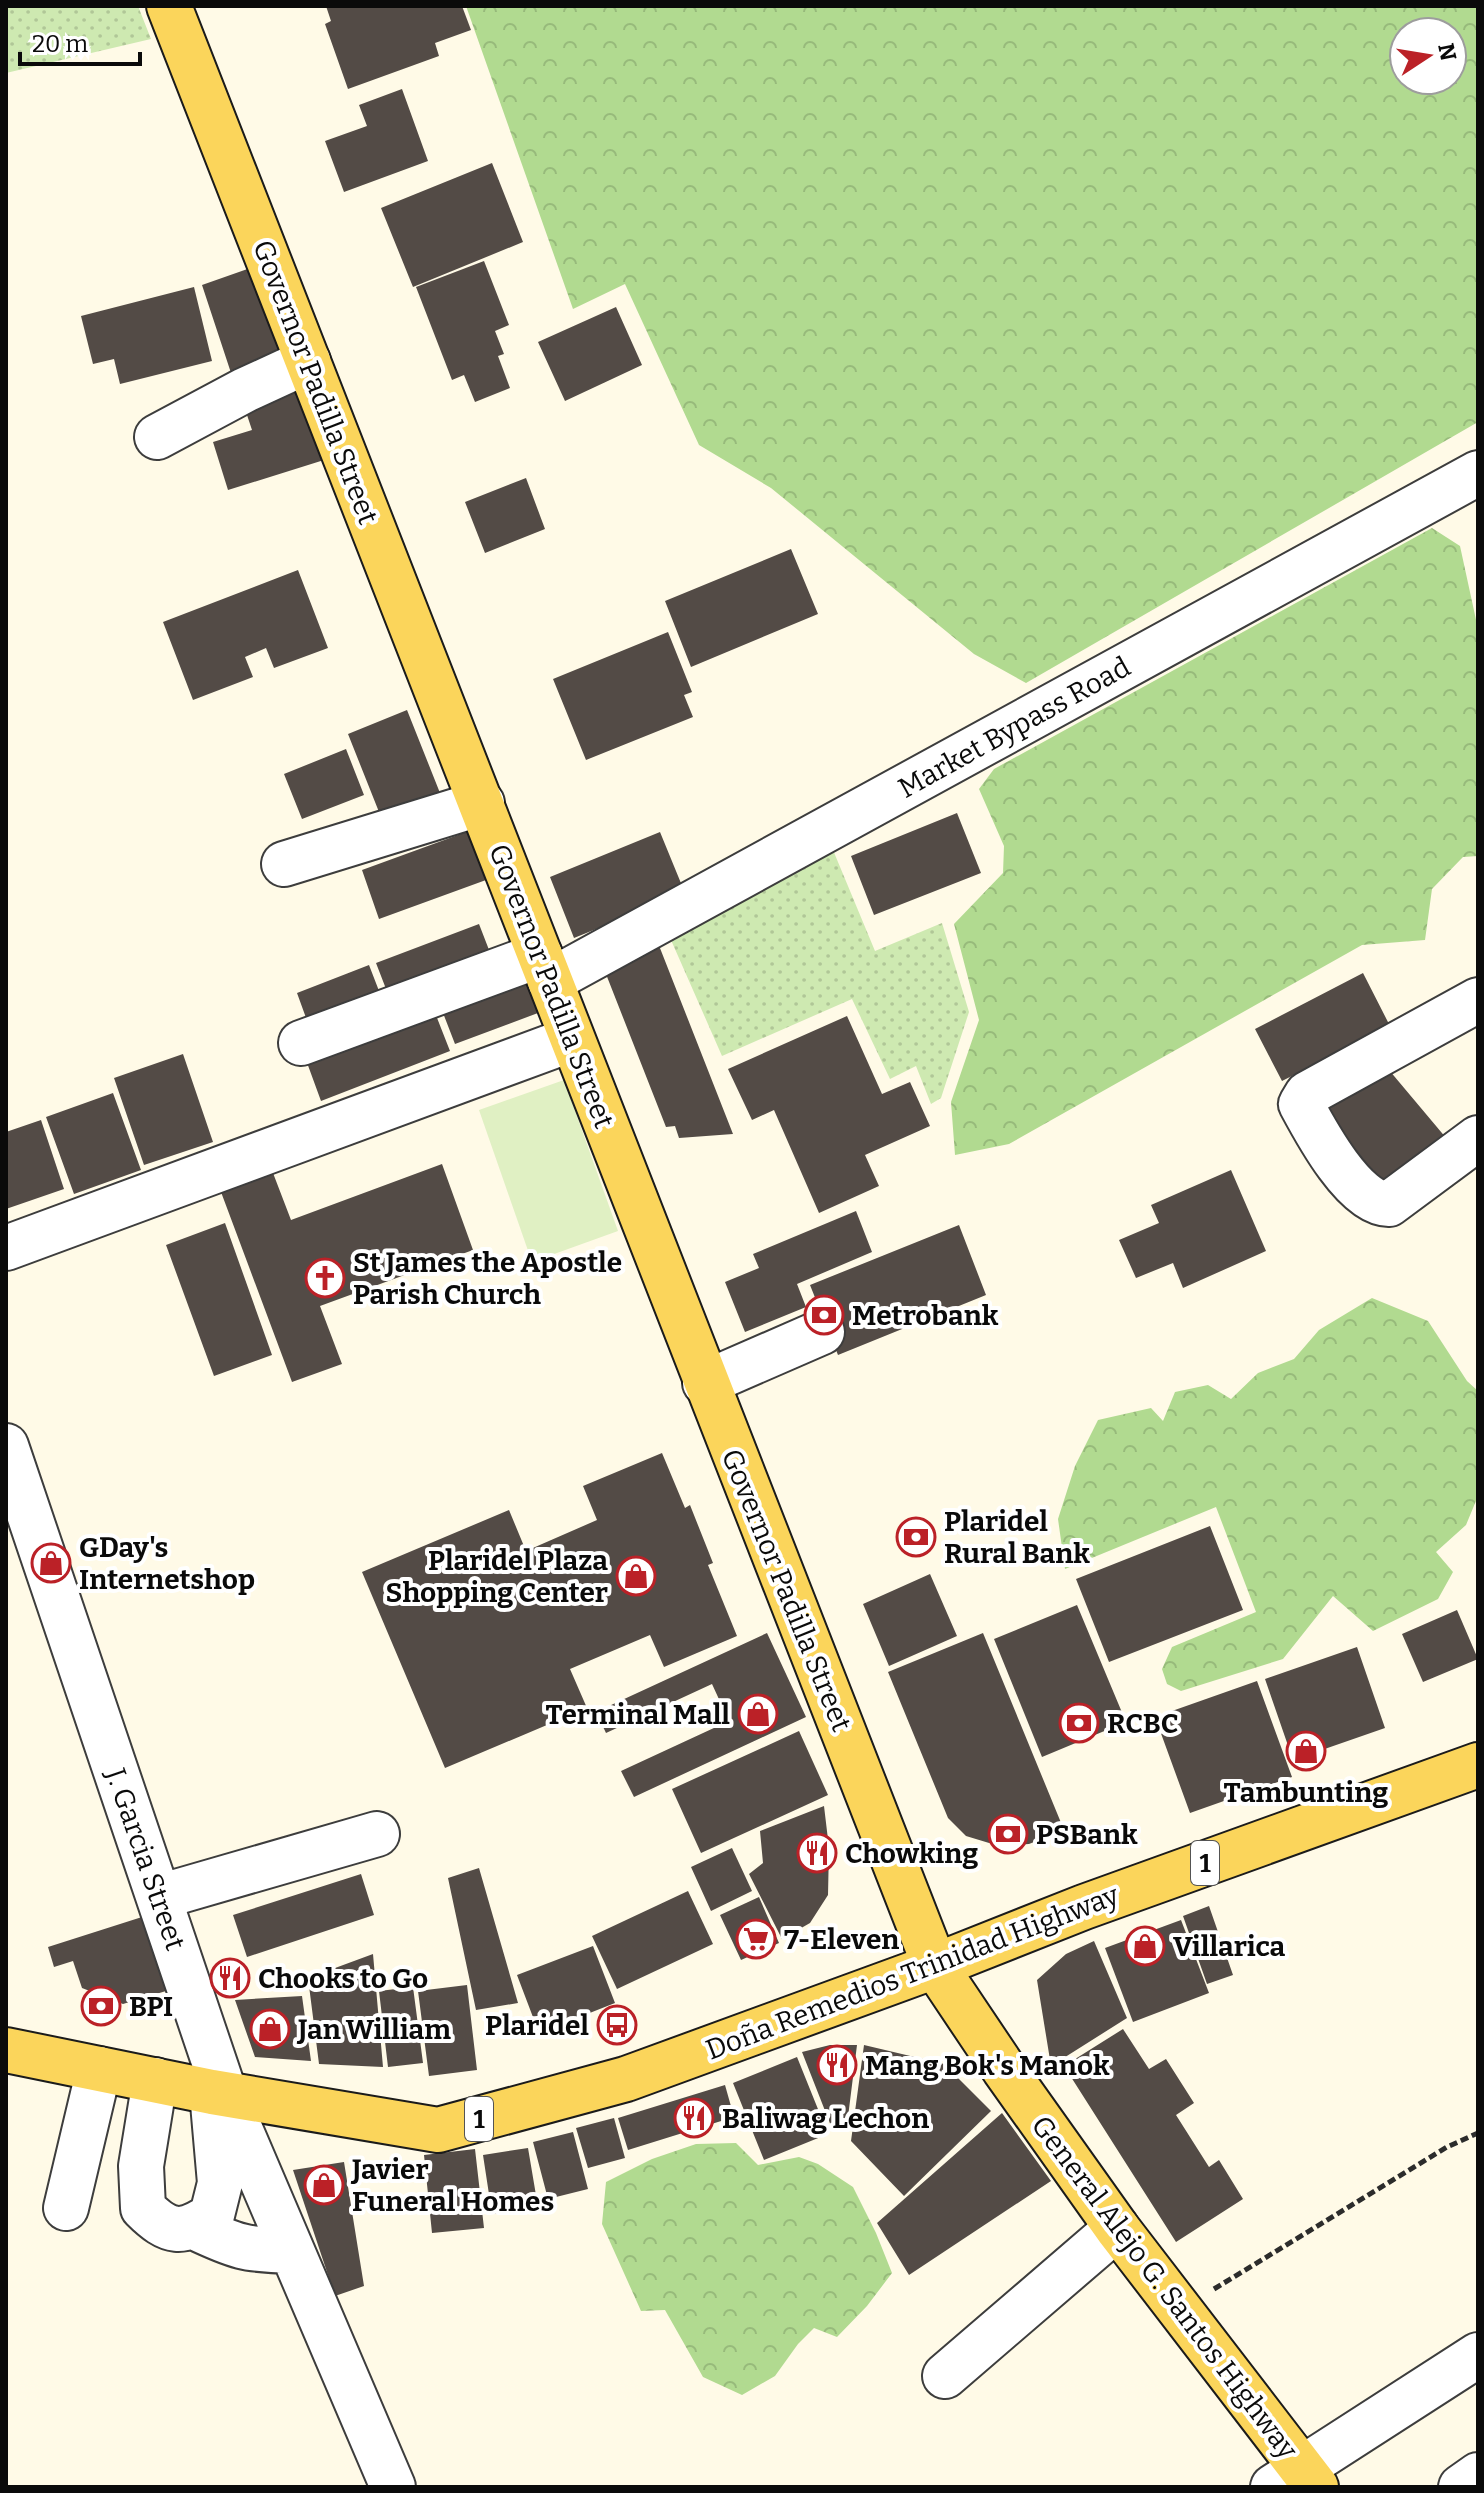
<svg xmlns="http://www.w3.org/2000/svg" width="1484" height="2493" font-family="Bitter,serif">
<defs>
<pattern id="grass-dots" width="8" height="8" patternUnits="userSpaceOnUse" patternTransform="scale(2)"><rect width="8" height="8" fill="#cee9b1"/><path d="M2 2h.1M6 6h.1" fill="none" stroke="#b0c697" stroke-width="1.8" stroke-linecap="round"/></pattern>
<pattern id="forest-crowns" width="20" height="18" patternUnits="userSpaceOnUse" patternTransform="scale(2)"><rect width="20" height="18" fill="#b1da90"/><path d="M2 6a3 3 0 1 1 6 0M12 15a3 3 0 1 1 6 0" fill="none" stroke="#97ba7b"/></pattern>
</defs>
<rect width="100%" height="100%" fill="#fffae7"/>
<path fill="url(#grass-dots)" d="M6 6H138L151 39 6 73Z
M833 850 875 951 942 923 969 1012 941 1098 931 1104 916 1066 890 1079 852 999 722 1056 671 940Z"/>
<path fill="url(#forest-crowns)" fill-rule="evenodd" d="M466 6H1478V422L1026 683 974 654 771 488 699 445 625 284 573 309ZM1404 32H1452V80H1404Z
M1432 528 1460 546 1478 629V856L1463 857 1432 889 1425 940 1362 945 1009 1144 955 1155 951 1102 979 1020 954 924 1003 873 1004 846 979 789 994 769Z
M1372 1298 1428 1321 1467 1381 1478 1391V1496L1466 1525 1436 1552 1453 1572 1438 1599 1373 1631 1333 1596 1283 1659 1181 1691 1167 1684 1162 1669 1172 1647 1256 1612 1216 1507 1065 1569 1058 1519 1075 1466 1098 1420 1151 1408 1163 1421 1175 1392 1208 1385 1231 1399 1258 1373 1294 1359 1319 1330Z
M736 2143 758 2165 799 2157 818 2164 853 2187 876 2233 892 2273 867 2306 837 2337 814 2328 798 2344 775 2376 742 2395 703 2377 665 2310 641 2311 602 2224 606 2182 652 2159 696 2144Z"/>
<path fill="#e0f0c3" d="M564 1080 618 1231 532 1262 479 1110Z"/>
<path fill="#534b46" d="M326 6H462L471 30 435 43 439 56 348 89 325 24 331 21Z
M402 89 428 161 344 192 325 141 367 126 359 105Z
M492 163 523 242 413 287 381 208Z
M484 261 509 325 495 331 504 354 498 356 510 388 475 402 464 375 452 380 416 287Z
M262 264 293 359 233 379 202 285Z
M194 287 212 361 120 384 114 359 93 364 81 316Z
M616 307 642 365 565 401 538 342Z
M300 385 324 460 228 490 213 442 252 430 243 403Z
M526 478 545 529 485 553 465 502Z
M791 549 818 614 691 667 665 601Z
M298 570 328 648 274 668 266 648 245 657 253 677 193 700 163 622Z
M668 632 692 692 684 695 693 717 586 760 553 679Z
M407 710 440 793 381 817 348 734Z
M346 749 364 795 302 819 284 774Z
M957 813 981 873 874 915 851 856Z
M469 831 486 880 379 919 362 870Z
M660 832 685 893 574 938 550 877Z
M479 924 496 968 393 1007 376 963Z
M658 943 733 1134 679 1138 675 1126 666 1127 604 969Z
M369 965 386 1009 313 1037 297 993Z
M522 969 538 1013 455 1044 438 1000Z
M1363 973 1390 1026 1282 1081 1255 1029Z
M430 1000 450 1051 321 1101 302 1049Z
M847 1016 882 1094 910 1082 930 1126 865 1155 879 1186 819 1213 774 1110 752 1120 728 1069Z
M183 1054 213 1142 144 1165 114 1078Z
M1389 1070 1452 1145 1387 1197 1318 1108Z
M113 1093 141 1170 74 1194 46 1117Z
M41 1120 64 1189 6 1209V1132Z
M442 1164 473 1250 320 1306 342 1364 292 1382 221 1192 273 1173 291 1220Z
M1231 1170 1266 1251 1183 1288 1173 1263 1136 1278 1119 1240 1159 1223 1151 1205Z
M856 1211 872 1252 797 1284 806 1307 745 1332 725 1282 759 1268 753 1254Z
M225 1223 272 1355 214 1376 166 1245Z
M959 1225 986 1295 838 1355 810 1285Z
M662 1453 685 1508 690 1505 713 1563 708 1565 737 1636 664 1667 650 1635 570 1669 587 1708 445 1768 362 1572 509 1510 526 1551 597 1520 583 1486Z
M1210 1526 1243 1610 1109 1662 1076 1579Z
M930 1574 957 1636 889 1666 863 1604Z
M1077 1605 1126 1722 1042 1757 994 1639Z
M1457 1610 1478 1659 1423 1682 1402 1634Z
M767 1633 806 1717 634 1797 621 1771 729 1721 712 1684 606 1733 596 1712Z
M983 1633 1064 1830 1029 1844 999 1846 966 1836 948 1818 888 1672Z
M1357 1647 1385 1728 1293 1760 1265 1679Z
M1257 1681 1292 1777 1190 1813 1155 1717Z
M799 1731 828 1795 701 1853 672 1789Z
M824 1806 829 1848 828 1895 810 1923 782 1939 749 1874 763 1863 760 1831Z
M732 1848 752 1891 711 1911 691 1867Z
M479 1868 518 2003 476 2010 448 1878Z
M361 1874 374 1915 247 1957 233 1915Z
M688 1891 713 1944 617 1989 592 1936Z
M759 1897 779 1943 741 1960 720 1915Z
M1209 1906 1233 1975 1207 1984 1183 1916Z
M142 1917 166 1991 123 2004 82 1988 73 1961 54 1967 48 1947Z
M1181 1920 1209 1993 1133 2022 1105 1948Z
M1094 1941 1127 2018 1051 2066 1037 1980 1066 1954Z
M593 1946 615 2003 539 2033 517 1975Z
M373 1954 383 2067 319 2064 308 1978Z
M467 1985 477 2070 429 2076 418 1991Z
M413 1987 423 2063 388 2067 379 1991Z
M302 1996 311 2061 255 2057 235 2000Z
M1123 2029 1149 2069 1166 2059 1194 2103 1176 2115 1209 2167 1219 2160 1243 2199 1176 2242 1064 2066Z
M830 2045H857L847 2125 831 2126 802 2052Z
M864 2045 944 2064 991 2111 904 2196 851 2141Z
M797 2057 828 2134 764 2160 733 2083Z
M725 2085 734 2117 628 2150 618 2118Z
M1002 2113 1051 2181 909 2275 877 2223Z
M614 2118 625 2158 588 2168 576 2128Z
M573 2132 588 2189 548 2199 533 2142Z
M528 2148 538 2207 492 2214 483 2155Z
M475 2149 484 2228 432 2233 424 2155Z
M344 2162 364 2286 335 2296 293 2170Z"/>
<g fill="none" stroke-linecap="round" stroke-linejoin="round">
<defs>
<path id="minor" d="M157 437 245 390 308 361
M284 864 482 803
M550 981 1478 473
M1478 1000 1307 1094 1301 1104C1316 1132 1355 1205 1389 1204L1478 1138
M301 1043 540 955
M6 1248 572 1039
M705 1383 822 1332
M6 1446 225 2094 393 2487
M159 1897 377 1834
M155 2080 141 2166 143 2208C169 2234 182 2235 212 2215L220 2183 212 2092
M66 2208 99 2069
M194 2227C236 2247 246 2250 292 2251
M945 2376 1117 2228
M1273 2487 1478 2355
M1461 2487 1478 2475"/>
<path id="major" d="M169 6 935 1966 1004 2069 1117 2228 1316 2487
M6 2050 212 2092 438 2130 626 2079 935 1966 1084 1907 1478 1765"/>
</defs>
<use href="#minor" stroke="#3d3d3d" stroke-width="48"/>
<use href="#major" stroke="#1b1b1b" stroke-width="48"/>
<path stroke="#2c2c2c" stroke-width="5" stroke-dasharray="8 4" stroke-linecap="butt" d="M1214 2289 1447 2147 1478 2133"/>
<use href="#minor" stroke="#fff" stroke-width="44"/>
<use href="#major" stroke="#fbd55b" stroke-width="44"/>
</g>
<defs>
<symbol id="church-ring" viewBox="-11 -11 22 22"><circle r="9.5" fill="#fff" stroke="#bb2127" stroke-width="1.5"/><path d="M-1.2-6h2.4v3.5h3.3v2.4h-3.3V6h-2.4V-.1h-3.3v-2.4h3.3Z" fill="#bb2127"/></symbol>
<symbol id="bank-ring" viewBox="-11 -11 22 22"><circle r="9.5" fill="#fff" stroke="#bb2127" stroke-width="1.5"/><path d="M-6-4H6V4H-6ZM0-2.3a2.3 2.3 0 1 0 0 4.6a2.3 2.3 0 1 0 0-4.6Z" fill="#bb2127"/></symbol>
<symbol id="shop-ring" viewBox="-11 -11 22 22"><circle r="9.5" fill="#fff" stroke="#bb2127" stroke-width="1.5"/><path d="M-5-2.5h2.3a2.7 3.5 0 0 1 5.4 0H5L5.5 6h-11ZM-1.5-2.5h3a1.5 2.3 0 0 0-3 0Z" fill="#bb2127"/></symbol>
<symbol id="restaurant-ring" viewBox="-11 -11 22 22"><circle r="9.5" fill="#fff" stroke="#bb2127" stroke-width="1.5"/><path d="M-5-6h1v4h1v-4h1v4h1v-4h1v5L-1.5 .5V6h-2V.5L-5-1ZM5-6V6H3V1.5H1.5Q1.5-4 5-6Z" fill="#bb2127"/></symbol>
<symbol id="supermarket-ring" viewBox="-11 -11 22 22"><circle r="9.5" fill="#fff" stroke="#bb2127" stroke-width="1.5"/><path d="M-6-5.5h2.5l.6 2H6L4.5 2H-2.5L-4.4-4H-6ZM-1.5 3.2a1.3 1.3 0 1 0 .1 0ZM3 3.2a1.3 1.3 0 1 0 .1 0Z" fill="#bb2127"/></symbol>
<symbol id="bus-ring" viewBox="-11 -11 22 22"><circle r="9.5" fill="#fff" stroke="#bb2127" stroke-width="1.5"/><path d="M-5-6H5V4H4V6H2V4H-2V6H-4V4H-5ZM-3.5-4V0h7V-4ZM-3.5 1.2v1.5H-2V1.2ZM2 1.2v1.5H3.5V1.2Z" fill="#bb2127"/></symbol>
</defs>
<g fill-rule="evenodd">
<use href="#church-ring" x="303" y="1256" width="44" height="44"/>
<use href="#bank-ring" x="802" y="1293" width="44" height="44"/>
<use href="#bank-ring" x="894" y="1515" width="44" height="44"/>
<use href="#shop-ring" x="29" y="1541" width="44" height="44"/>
<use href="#shop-ring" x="614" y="1554" width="44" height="44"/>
<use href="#shop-ring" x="736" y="1692" width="44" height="44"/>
<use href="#bank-ring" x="1057" y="1701" width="44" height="44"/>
<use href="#shop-ring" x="1284" y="1729" width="44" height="44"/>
<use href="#bank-ring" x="986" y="1812" width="44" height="44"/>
<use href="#restaurant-ring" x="795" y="1831" width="44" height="44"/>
<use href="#supermarket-ring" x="734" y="1917" width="44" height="44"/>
<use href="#shop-ring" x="1123" y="1924" width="44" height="44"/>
<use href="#restaurant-ring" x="208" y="1956" width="44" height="44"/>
<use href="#bank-ring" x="79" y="1984" width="44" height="44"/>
<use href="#bus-ring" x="595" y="2003" width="44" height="44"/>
<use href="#shop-ring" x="248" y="2007" width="44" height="44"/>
<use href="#restaurant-ring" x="815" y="2043" width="44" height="44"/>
<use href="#restaurant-ring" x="672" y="2096" width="44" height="44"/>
<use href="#shop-ring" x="302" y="2163" width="44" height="44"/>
</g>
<g text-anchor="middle" stroke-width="8" stroke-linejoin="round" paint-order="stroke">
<g fill="#fff" stroke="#545454" stroke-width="2">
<rect x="1191" y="1841" width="28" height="44" rx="6"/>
<rect x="465" y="2097" width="28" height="44" rx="6"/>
</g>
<g font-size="26" font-weight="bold" fill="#0a0a0a">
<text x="1205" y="1872">1</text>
<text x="479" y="2128">1</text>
</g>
<g font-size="28" fill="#0a0a0a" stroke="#fff">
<text transform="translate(316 382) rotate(69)" y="10">Governor Padilla Street</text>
<text transform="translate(1014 727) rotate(-29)" y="10">Market Bypass Road</text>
<text transform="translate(552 986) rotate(69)" y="10">Governor Padilla Street</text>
<text transform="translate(787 1590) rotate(68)" y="10">Governor Padilla Street</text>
<text transform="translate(146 1859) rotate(71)" y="10">J. Garcia Street</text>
<text transform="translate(912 1972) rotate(-21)" y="10">Doña Remedios Trinidad Highway</text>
<text transform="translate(1165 2287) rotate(53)" y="10">General Alejo G. Santos Highway</text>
</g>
<g font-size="28" font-weight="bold" fill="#0a0a0a" stroke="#fff" text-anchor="start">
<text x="353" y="1272">St James the Apostle<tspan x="353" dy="32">Parish Church</tspan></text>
<text x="852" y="1325">Metrobank</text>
<text x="944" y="1531">Plaridel<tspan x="944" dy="32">Rural Bank</tspan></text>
<text x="79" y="1557">GDay's<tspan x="79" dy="32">Internetshop</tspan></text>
<text x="608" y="1570" text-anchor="end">Plaridel Plaza<tspan x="608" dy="32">Shopping Center</tspan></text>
<text x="730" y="1724" text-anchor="end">Terminal Mall</text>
<text x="1107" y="1733">RCBC</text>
<text x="1306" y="1802" text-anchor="middle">Tambunting</text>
<text x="1036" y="1844">PSBank</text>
<text x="845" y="1863">Chowking</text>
<text x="784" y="1949">7-Eleven</text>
<text x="1173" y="1956">Villarica</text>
<text x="258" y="1988">Chooks to Go</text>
<text x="129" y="2016">BPI</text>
<text x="589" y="2035" text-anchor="end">Plaridel</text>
<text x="298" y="2039">Jan William</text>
<text x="865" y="2075">Mang Bok's Manok</text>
<text x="722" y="2128">Baliwag Lechon</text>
<text x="352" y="2179">Javier<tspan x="352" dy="32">Funeral Homes</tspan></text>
</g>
</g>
<rect width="1484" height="2493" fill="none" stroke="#0a0a0a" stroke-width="16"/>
<g transform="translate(1428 56) rotate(78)"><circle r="38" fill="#ffffff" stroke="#9d9d9d" stroke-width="2"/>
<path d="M0-6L14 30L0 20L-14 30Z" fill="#bb2127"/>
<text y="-12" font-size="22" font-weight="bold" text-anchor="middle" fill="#0a0a0a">N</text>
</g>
<path d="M20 52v12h120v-12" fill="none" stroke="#0a0a0a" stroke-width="4"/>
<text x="32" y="52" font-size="24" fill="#0a0a0a" stroke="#ffffff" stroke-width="6" paint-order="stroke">20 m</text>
</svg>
